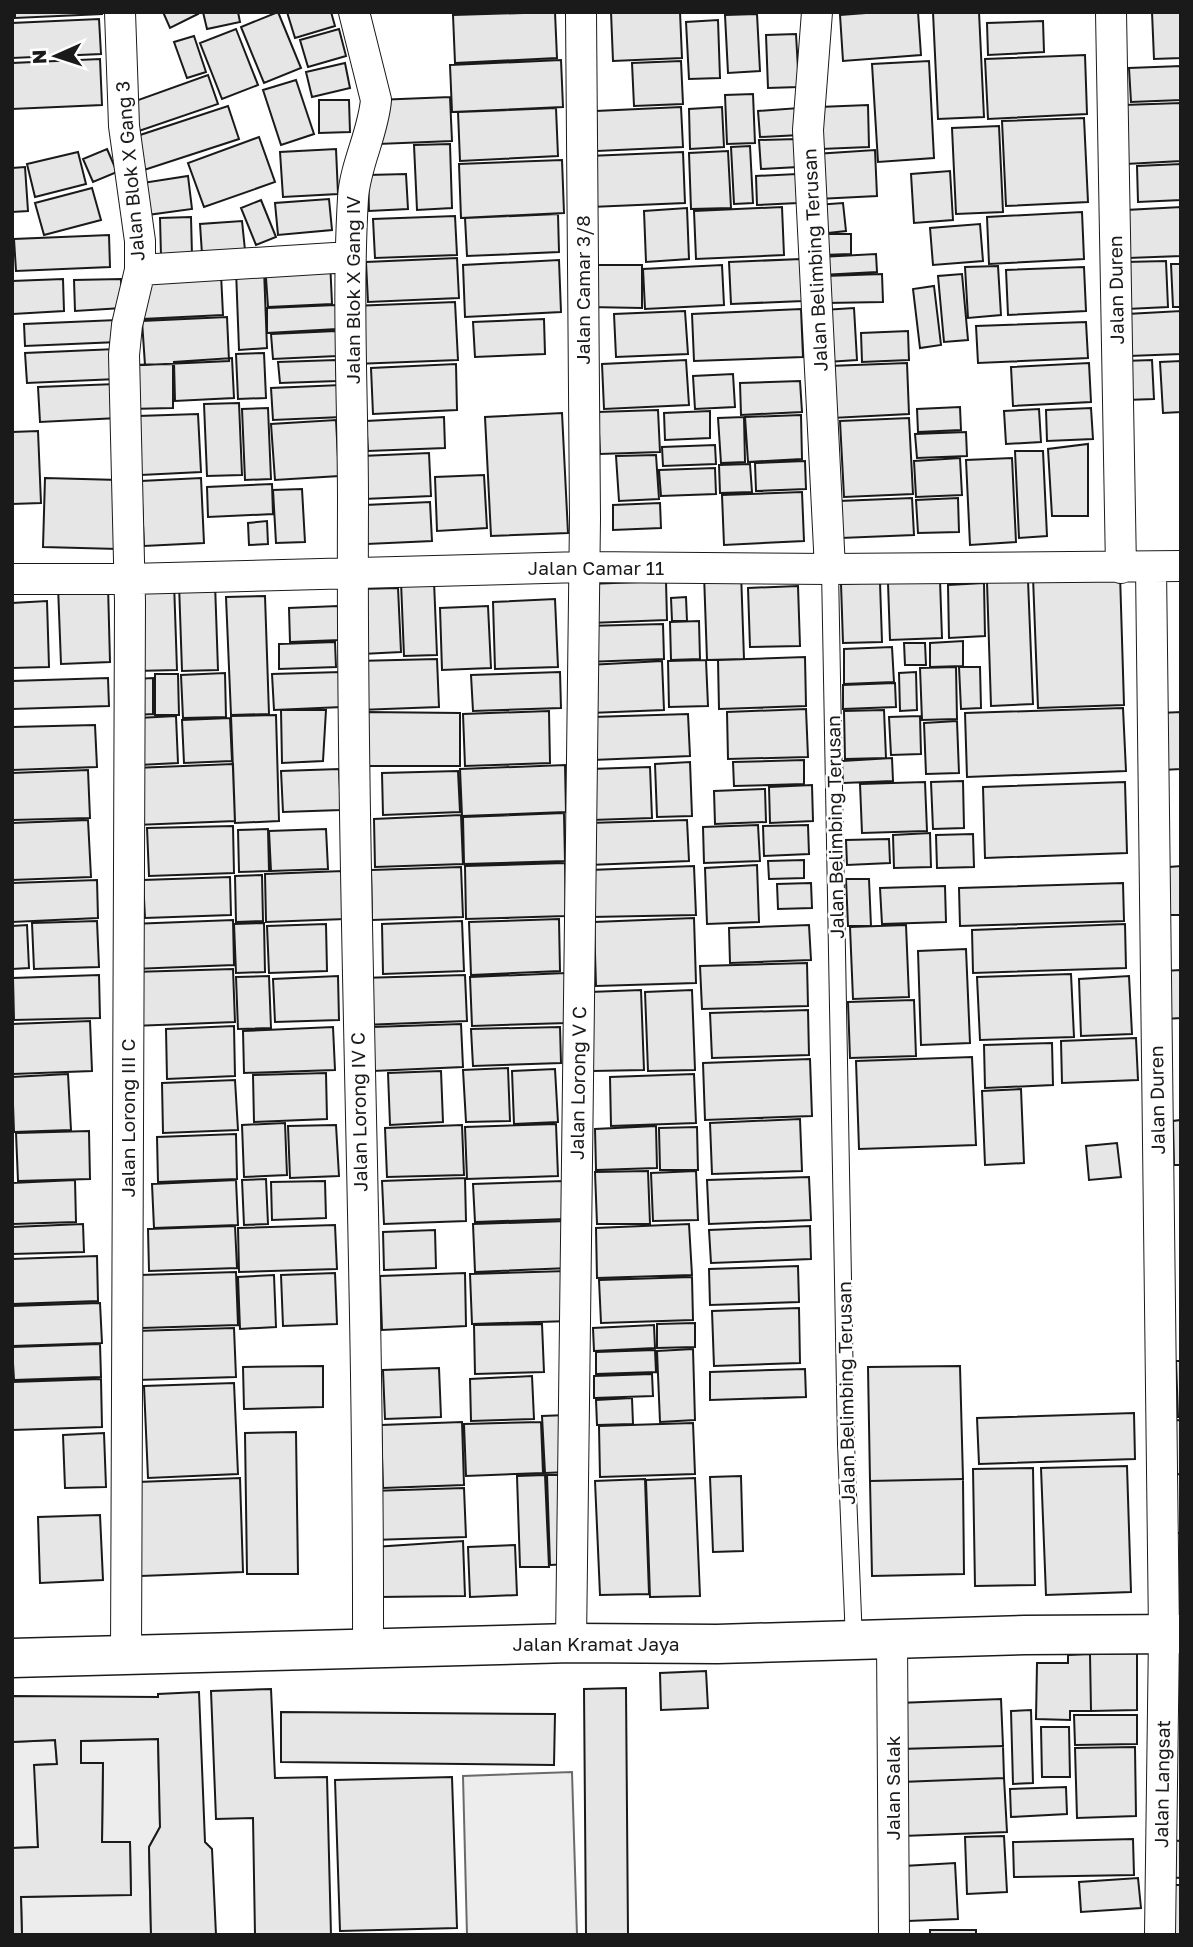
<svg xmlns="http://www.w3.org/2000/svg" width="1193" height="1947" font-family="'Golos Text',sans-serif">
<rect width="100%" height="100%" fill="#fff"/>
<path fill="#ededed" stroke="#6a6a6a" stroke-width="2" d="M158 1739 160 1827 149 1847 151 1935H22L21 1897 131 1894 130 1842H102L103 1763H81V1741Z
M55 1740 57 1764 35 1765 38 1847 12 1848V1742Z
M572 1772 577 1935H467L463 1776Z"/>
<path fill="#e6e6e6" stroke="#1a1a1a" stroke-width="2" d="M15 12H102V14L15 18Z
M163 12H197L198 14 170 28Z
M203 12H238L240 22 207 29Z
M278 12 301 68 264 83 241 27Z
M287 12H331L335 26 295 38Z
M555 12 557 58 455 63 453 15Z
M611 12H680L682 58 613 61Z
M879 12H918L921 55 843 61 840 15Z
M933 12H979L984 117 938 119Z
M1152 12H1181V58L1154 59Z
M757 14 760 71 728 73 725 15Z
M99 19 101 54 12 58V23Z
M718 20 720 78 689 79 686 22Z
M1043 21 1044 52 988 55 987 23Z
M236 29 258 85 222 99 200 43Z
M339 29 346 56 308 67 300 40Z
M796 34 799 87 768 88 766 35Z
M194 36 206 72 187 78 174 42Z
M1085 55 1087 114 988 119 985 59Z
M100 59 102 105 12 109V63Z
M561 60 563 107 452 112 450 65Z
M681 61 683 104 634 106 632 63Z
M929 61 934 158 878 162 872 64Z
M345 63 350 88 312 97 306 72Z
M1181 66V100L1131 102 1129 68Z
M208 75 218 104 136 132 127 104Z
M296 80 314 134 281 145 263 90Z
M753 94 755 143 727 144 725 95Z
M450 97 452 141 378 144 376 100Z
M319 100H349L350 132 319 133Z
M1181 103V161L1126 164 1123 105Z
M868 105 869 147 821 149 819 107Z
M228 106 239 139 141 171 131 138Z
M681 107 683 147 597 151 596 111Z
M722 107 724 147 690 149 689 109Z
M556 108 558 156 460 161 458 112Z
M799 108 800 135 760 137 758 111Z
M1084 118 1088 202 1006 206 1002 121Z
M999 126 1003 212 956 214 952 128Z
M259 137 275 182 204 207 188 163Z
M797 139 798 167 761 169 759 140Z
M450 144 452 208 417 210 414 145Z
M750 146 753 203 734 204 731 147Z
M107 149 117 172 93 182 83 159Z
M336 149 338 194 283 197 280 152Z
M875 150 877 196 818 199 815 154Z
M728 151 731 208 691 209 689 153Z
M78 152 86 184 35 197 27 164Z
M683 152 685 203 591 207 589 156Z
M562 160 564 213 461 218 459 164Z
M1181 164V200L1138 202 1137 166Z
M25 167 28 211 12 212V168Z
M950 171 953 220 914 223 911 174Z
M406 174 408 209 369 211 368 175Z
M797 174 798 203 757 205 756 176Z
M188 176 192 209 140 216 136 184Z
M92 188 101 220 44 235 35 203Z
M329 199 332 230 278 235 275 203Z
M261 200 276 237 256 245 241 208Z
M843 203 846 231 819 234 816 205Z
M782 207 784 255 696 259 694 211Z
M1181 207V256L1128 258 1126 210Z
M687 208 689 259 646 262 644 211Z
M1082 212 1084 259 989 264 987 217Z
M558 214 559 252 467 256 465 218Z
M455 216 457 255 375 258 373 219Z
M191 217 192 255 161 256 160 218Z
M242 221 245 250 202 254 200 224Z
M980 224 983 261 933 265 930 228Z
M822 234H851V254L822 255Z
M109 235 110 267 16 271 14 239Z
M876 254 877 272 821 275 820 257Z
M457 258 459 298 368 302 366 262Z
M801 259 803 301 731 304 729 262Z
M330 260 332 304 268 307 265 263Z
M559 260 561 312 465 317 463 265Z
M1166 261 1168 307 1127 309 1125 262Z
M1171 264H1181V307H1173Z
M588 265H642V308L589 307Z
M722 265 724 305 645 309 643 269Z
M998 266 1001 315 968 318 965 267Z
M1084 267 1086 311 1008 315 1006 270Z
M264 269 267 348 239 350 236 270Z
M221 274 223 315 142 319 140 278Z
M882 274 883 302 826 303 825 276Z
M962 274 968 340 944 342 938 276Z
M63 279 64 311 13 314 12 281Z
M121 279 122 308 75 311 74 280Z
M934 286 941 345 920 348 913 289Z
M455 302 458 360 355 364 352 306Z
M336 305 337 329 267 333V308Z
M854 308 857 360 827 362 823 310Z
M801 309 803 357 694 361 692 314Z
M685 311 688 354 616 357 614 314Z
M1181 311V354L1129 356 1127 314Z
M227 317 229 361 145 365 142 321Z
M544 319 545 354 475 357 473 322Z
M117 320 118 342 25 346 24 324Z
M1086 322 1088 358 978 363 976 326Z
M336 331 337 356 273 359 271 334Z
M908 331 909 360 862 362 861 333Z
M116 349 117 379 27 383 25 353Z
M264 353 266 398 238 399 236 354Z
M232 358 234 398 175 401 174 362Z
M336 360 337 381 280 383 278 362Z
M686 360 689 405 604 409 602 364Z
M1152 360 1154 399 1126 400 1124 361Z
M1181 361V412L1163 413 1160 362Z
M907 363 909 414 832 418 829 366Z
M1089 363 1091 402 1013 406 1011 367Z
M173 364V408L129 409 127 365Z
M456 364 457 410 373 414 371 368Z
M733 374 735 407 695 409 693 376Z
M800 381 802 412 741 415 740 383Z
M116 384 118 418 40 422 38 387Z
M341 385 342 417 273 420 271 388Z
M239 403 242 475 207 476 204 404Z
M960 407 961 430 918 432 917 409Z
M268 408 271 479 245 480 242 409Z
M1091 408 1093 439 1047 441 1046 410Z
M1039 409 1041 442 1006 444 1004 411Z
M658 410 660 452 600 454 598 412Z
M710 411V438L665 440 664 413Z
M562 413 568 533 491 536 485 417Z
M198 414 201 472 141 475 138 416Z
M801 415 802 459 748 462 745 417Z
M444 417 445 448 368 451 366 421Z
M744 417 745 462 721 463 718 418Z
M909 418 913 494 844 497 840 421Z
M336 420 339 476 275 480 271 424Z
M38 431 41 503 12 504V432Z
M966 432 967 456 917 458 915 434Z
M1088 444V516H1052L1048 449Z
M715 445 716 464 663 466 662 447Z
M1015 451H1043L1047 536 1019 538Z
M429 453 431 496 364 499 362 456Z
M656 455 659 499 619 501 616 456Z
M960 458 962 495 916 497 914 461Z
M1012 458 1016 542 970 545 966 460Z
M805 461 806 489 756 491 755 463Z
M750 464 752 492 720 493 719 465Z
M715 468 716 494 661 496 659 470Z
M484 475 487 528 437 531 435 477Z
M45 478 119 480 118 549 43 547Z
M201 478 204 543 144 546 141 481Z
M272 484 273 514 208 517 207 487Z
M302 489 305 542 276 543 273 490Z
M802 492 804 541 724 545 722 495Z
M912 498 914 535 841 538 839 501Z
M958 498 959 532 918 533 916 500Z
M430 502 432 541 367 544 365 505Z
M660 503 661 528 613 530V505Z
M267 521 268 544 249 545 248 523Z
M741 572 744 659 707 660 704 574Z
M1120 574 1124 705 1038 708 1033 577Z
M940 580 942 638 890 640 888 583Z
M1028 580 1033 704 991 706 987 582Z
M434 581 437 655 404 656 401 582Z
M666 581 667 620 590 623 588 584Z
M174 582 177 670 136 671 133 584Z
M880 582 882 642 843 643 841 584Z
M215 583 218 670 182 671 179 584Z
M984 583 985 636 949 638 948 585Z
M108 585 110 662 61 664 58 586Z
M798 586 800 646 750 647 748 588Z
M398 588 401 652 362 654 359 589Z
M265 596 269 714 231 715 226 597Z
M686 597 687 621H672L671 598Z
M555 599 558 667 495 669 493 602Z
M47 601 49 667 12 668V603Z
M338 606 340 640 290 642 289 608Z
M488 606 491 668 442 670 440 608Z
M699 621 700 659 671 660 670 622Z
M663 624 664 659 587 662 586 626Z
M963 641V666L930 667V643Z
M335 642 336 667 279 669V644Z
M904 643H925L926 665H905Z
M892 647 894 682 844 684V649Z
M805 657 806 706 719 709 718 660Z
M437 659 439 707 359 710 357 661Z
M706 660 708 706 669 707 668 661Z
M662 661 664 710 590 713 588 665Z
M956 667 957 719 922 720 920 668Z
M959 667H980L981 708 961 709Z
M341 672 342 707 274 710 272 674Z
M560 672 561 708 473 711 471 675Z
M916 672 917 710 900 711 899 673Z
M225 673 226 717 183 718 181 675Z
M155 674H178L179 715H155Z
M108 678 109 706 12 709V681Z
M153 678V714L136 715 135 679Z
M895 683 896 707 843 709V685Z
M1123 708 1126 771 967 777 965 713Z
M806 709 808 757 728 759 727 712Z
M281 710H326L323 761 282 763Z
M884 710 886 758 845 759 844 711Z
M549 711 550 763 465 766 463 714Z
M365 712 460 713V766H365Z
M1181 712V769L1162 770 1160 713Z
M688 714 690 756 593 760 592 717Z
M276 715 279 821 235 823 231 716Z
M176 716 178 763 139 765 138 718Z
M920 716 921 754 891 755 889 717Z
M230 718 232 761 184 763 182 720Z
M957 721 959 773 926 774 924 723Z
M95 725 97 767 12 770V727Z
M892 758 893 781 843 783 842 761Z
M804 760V784L734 786 733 762Z
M690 762 692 816 657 817 655 764Z
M233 764 235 821 136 825 134 768Z
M565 765 566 812 462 816 460 769Z
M650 767 652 818 592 820 590 769Z
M339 769 341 810 283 812 281 771Z
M88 770 90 818 12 820V773Z
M458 771 460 812 383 815 382 773Z
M963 781 964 828 933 829 931 782Z
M925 782 927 831 862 833 860 784Z
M1125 782 1127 853 985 858 983 787Z
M812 785 813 821 770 823 769 787Z
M765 789 766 822 715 824 714 791Z
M564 813 565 861 464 864 463 817Z
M461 815 463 864 375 867 374 819Z
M88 820 91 877 12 880V823Z
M687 820 689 861 589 865 588 823Z
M758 825 760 861 704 863 703 827Z
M808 825 809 854 764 856 763 826Z
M233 826 234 873 149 876 147 828Z
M268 829 269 871 239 872 238 830Z
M326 829 328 869 271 871 269 831Z
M930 833 931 867 894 868 893 835Z
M973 834 974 867 937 868 936 835Z
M889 839 890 863 847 865 846 840Z
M804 860V878L769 879 768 861Z
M565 863 566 916 466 919 465 866Z
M757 865 759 922 707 924 705 868Z
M694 866 696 915 591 917 590 870Z
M1181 866V915H1170L1169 867Z
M461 867 463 917 372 920 371 870Z
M343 871 345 919 266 922 265 874Z
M262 875 263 921 236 922 235 876Z
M230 877 231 915 145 918 143 880Z
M846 879H869L871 926H848Z
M97 880 98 918 12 922V883Z
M811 883 812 908 778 909 777 884Z
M1123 883 1124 921 960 926 959 888Z
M945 886 946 922 882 924 880 888Z
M694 918 696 983 596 986 594 922Z
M559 919 560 971 471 975 469 922Z
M233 920 234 965 133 969 131 924Z
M97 921 99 967 34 969 32 923Z
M462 921 464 971 383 974 382 924Z
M264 923 265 972 236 973 234 924Z
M326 924 327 971 269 973 267 926Z
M1125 924 1126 968 973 973 972 930Z
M27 925 29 968 12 969V926Z
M809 925 811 960 730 963 729 928Z
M906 925 909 997 853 999 850 927Z
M966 949 970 1043 921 1045 918 951Z
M807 963 808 1006 702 1009 700 966Z
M233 969 235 1022 133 1026V972Z
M1181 970V1018L1165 1019 1163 971Z
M566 973 567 1023 472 1026 470 977Z
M1071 974 1074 1037 980 1040 977 977Z
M99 975 100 1018 14 1020 13 978Z
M465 975 467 1021 362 1025 361 978Z
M269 976 271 1028 238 1029 236 977Z
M338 976 339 1020 275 1022 273 979Z
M1129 976 1132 1034 1081 1036 1079 979Z
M641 990 644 1070 593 1071 590 992Z
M692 990 695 1070 648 1071 645 992Z
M914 1000 916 1056 850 1058 848 1002Z
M808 1010 809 1055 712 1058 710 1013Z
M90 1021 92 1071 13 1074 12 1024Z
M461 1024 463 1067 373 1071 372 1027Z
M234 1026 235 1076 167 1079 166 1029Z
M333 1027 335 1070 244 1073 243 1031Z
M560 1027 561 1063 473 1066 471 1029Z
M1136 1038 1138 1080 1062 1083 1061 1041Z
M1052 1043 1053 1085 985 1088 984 1045Z
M972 1057 976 1145 859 1149 856 1061Z
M810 1059 812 1116 705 1120 703 1063Z
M508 1068 510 1121 466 1122 463 1070Z
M555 1069 558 1122 514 1124 512 1071Z
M441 1071 443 1122 390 1125 388 1073Z
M326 1073 327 1119 254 1122 253 1075Z
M68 1074 71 1130 14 1132 12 1077Z
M694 1074 696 1123 611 1126 610 1077Z
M235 1080 238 1130 163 1133 162 1083Z
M1021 1089 1024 1163 985 1165 982 1091Z
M800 1119 802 1171 712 1174 710 1123Z
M1181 1120V1165H1174L1173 1121Z
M285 1123 287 1175 244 1177 242 1125Z
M556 1124 558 1176 467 1179 465 1127Z
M336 1125 339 1176 290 1178 288 1126Z
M462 1125 464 1175 387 1177 385 1128Z
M656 1126 657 1168 596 1170 595 1129Z
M697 1127 698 1170H660L659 1128Z
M89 1131 90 1179 18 1181 16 1133Z
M236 1134 237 1179 158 1182 157 1137Z
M1117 1143 1121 1177 1089 1180 1086 1146Z
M648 1171 650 1224H597L595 1172Z
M696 1171 698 1220 653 1221 651 1173Z
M809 1177 811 1220 709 1224 707 1180Z
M465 1178 466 1221 384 1224 382 1181Z
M266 1179 268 1224 244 1225 242 1180Z
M75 1180 76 1222 13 1224 12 1183Z
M236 1180 238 1225 154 1228 152 1184Z
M325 1181 326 1218 272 1220 271 1182Z
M564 1181 565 1219 475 1222 473 1184Z
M568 1221 570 1268 475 1272 473 1224Z
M83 1224 84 1252 12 1254V1227Z
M689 1224 692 1275 597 1278 596 1228Z
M335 1225 337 1269 239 1272 238 1228Z
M235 1226 237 1268 149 1271 148 1229Z
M810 1226 811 1259 711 1263 709 1230Z
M435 1230 436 1268 384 1270 383 1232Z
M97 1256 98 1301 12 1304V1259Z
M798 1266 799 1302 710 1305 709 1269Z
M567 1271 569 1321 472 1324 470 1274Z
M236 1272 238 1325 142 1328 140 1275Z
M335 1273 337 1324 283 1326 281 1275Z
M465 1273 466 1326 382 1330 380 1276Z
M274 1275 276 1327 240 1329 238 1277Z
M692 1277 693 1320 601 1323 599 1280Z
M100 1303 102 1343 12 1346V1306Z
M799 1308 800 1363 714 1366 712 1311Z
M695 1323V1347L657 1348V1324Z
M542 1324 544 1372 475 1374 474 1325Z
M654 1325 655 1348 594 1351 593 1328Z
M234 1328 236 1377 137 1380 135 1331Z
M100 1344 101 1377 14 1380 12 1347Z
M693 1349 695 1420 660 1422 657 1351Z
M655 1350 656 1372 596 1374V1352Z
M1176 1361H1181V1417H1178Z
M323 1366V1407L244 1409 243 1367Z
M960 1366 963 1479 870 1481 868 1367Z
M439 1368 441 1417 385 1419 383 1370Z
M805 1369 806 1397 710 1400V1372Z
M652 1374 653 1396 594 1398V1376Z
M532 1376 534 1419 471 1421 470 1379Z
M101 1379 102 1427 12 1430V1382Z
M234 1383 238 1474 148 1478 144 1386Z
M632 1398 633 1424 597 1425 596 1400Z
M1134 1413 1135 1459 979 1464 977 1418Z
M567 1415 569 1472 545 1473 542 1416Z
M1181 1420V1474L1168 1475 1166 1421Z
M462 1422 464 1485 383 1488 381 1425Z
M541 1422 543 1473 466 1476 464 1424Z
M693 1423 695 1474 600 1477 599 1426Z
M296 1432 298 1574H247L245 1433Z
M104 1433 106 1487 65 1488 63 1435Z
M1127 1466 1131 1592 1046 1595 1041 1468Z
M1033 1468 1035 1585 975 1586 973 1469Z
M545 1475 549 1567H520L517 1476Z
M547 1475H568L572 1564 550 1565Z
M741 1476 743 1551 713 1552 710 1477Z
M240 1478 243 1572 141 1576 138 1482Z
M695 1478 700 1596 650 1597 646 1480Z
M645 1479 649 1594 600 1595 595 1481Z
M963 1479 964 1574 872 1576 870 1481Z
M464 1488 466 1537 373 1540 371 1491Z
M100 1515 103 1580 40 1583 38 1517Z
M1167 1533H1181V1579H1169Z
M463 1541 465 1596 378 1597 374 1547Z
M515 1545 517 1595 470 1597 468 1547Z
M1137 1653V1710L1091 1711 1090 1654Z
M1090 1654 1091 1711H1070V1720L1036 1719 1037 1663H1068V1655Z
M706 1671 708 1708 661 1710 660 1673Z
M626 1688 628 1935H586L584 1689Z
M271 1689 275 1778 327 1777 331 1935H255L253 1818 216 1819 211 1691Z
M199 1692 205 1842 212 1849 216 1935H151L149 1847 160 1827 158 1739 81 1741V1763H103L102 1842H130L131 1895 21 1897 22 1935H12V1848L38 1847 34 1765 57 1764 55 1740 12 1742V1696L158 1697V1694Z
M1001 1699 1003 1746 900 1749 898 1703Z
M1031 1710 1033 1783 1013 1784 1011 1711Z
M281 1712 555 1714 554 1765 281 1762Z
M1074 1715H1137V1744L1075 1745Z
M1041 1727H1069L1070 1777H1042Z
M1003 1746 1004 1778 901 1782 900 1749Z
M1135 1747 1136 1816 1077 1818 1075 1748Z
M452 1777 457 1928 340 1931 335 1780Z
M1004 1778 1007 1832 903 1836 901 1782Z
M1066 1787 1067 1814 1011 1817 1010 1789Z
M1004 1836 1007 1892 967 1894 965 1837Z
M1133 1839 1134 1875 1014 1877 1013 1842Z
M1166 1840 1181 1841V1878L1165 1877Z
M955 1863 958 1919 908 1921 904 1866Z
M1138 1878 1141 1908 1081 1912 1079 1882Z
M1168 1885H1181V1935H1169Z
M930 1930H976V1935H930Z"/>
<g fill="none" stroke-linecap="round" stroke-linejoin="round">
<defs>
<path id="lane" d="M830 569 846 1444 854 1641"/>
<path id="street" d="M120 12 124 126 140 241V270L127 325 124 355 130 602 126 1657
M354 12 376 100C373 134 355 165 353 198 347 300 353 401 353 503 351 885 369 1267 368 1649
M817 12 808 130 830 569
M1111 12 1121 568
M140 270 350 257
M1151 567 1164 1634 1160 1935
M12 579H129L583 567 830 569 1181 566
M892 1640 894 1935
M571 1643 585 518 581 12"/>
<path id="secondary" d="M12 1658 571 1643 717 1644 1025 1635 1181 1634"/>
</defs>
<use href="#lane" stroke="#1a1a1a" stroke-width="18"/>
<use href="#street" stroke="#1a1a1a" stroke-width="32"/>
<use href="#secondary" stroke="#1a1a1a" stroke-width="41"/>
<use href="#lane" stroke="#fff" stroke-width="16"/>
<use href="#street" stroke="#fff" stroke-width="30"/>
<use href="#secondary" stroke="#fff" stroke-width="38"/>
</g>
<g text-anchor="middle" stroke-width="5" stroke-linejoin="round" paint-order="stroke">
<g font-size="19" fill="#1a1a1a" stroke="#fff">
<text transform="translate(130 171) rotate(-95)" y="7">Jalan Blok X Gang 3</text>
<text transform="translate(815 260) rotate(-93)" y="7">Jalan Belimbing Terusan</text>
<text transform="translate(353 290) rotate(-90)" y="7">Jalan Blok X Gang IV</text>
<text transform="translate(583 290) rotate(-90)" y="7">Jalan Camar 3/8</text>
<text transform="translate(1116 290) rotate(-91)" y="7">Jalan Duren</text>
<text x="596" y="575">Jalan Camar 11</text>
<text transform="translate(835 827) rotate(-91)" y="7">Jalan Belimbing Terusan</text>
<text transform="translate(578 1083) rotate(-89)" y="7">Jalan Lorong V C</text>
<text transform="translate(1157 1100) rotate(-91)" y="7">Jalan Duren</text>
<text transform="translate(359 1112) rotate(-91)" y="7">Jalan Lorong IV C</text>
<text transform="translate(128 1118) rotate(-90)" y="7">Jalan Lorong III C</text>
<text transform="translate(846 1393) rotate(-91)" y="7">Jalan Belimbing Terusan</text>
<text x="596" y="1651">Jalan Kramat Jaya</text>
<text transform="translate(1162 1784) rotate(-89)" y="7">Jalan Langsat</text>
<text transform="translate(893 1788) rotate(-90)" y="7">Jalan Salak</text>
</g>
</g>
<rect width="1193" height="1947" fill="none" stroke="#1a1a1a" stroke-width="28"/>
<g transform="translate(56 56) rotate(267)" stroke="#ffffff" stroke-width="5" paint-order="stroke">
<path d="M0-5L12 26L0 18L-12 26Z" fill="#1a1a1a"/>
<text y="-10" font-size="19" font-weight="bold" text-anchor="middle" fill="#1a1a1a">N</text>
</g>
</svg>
